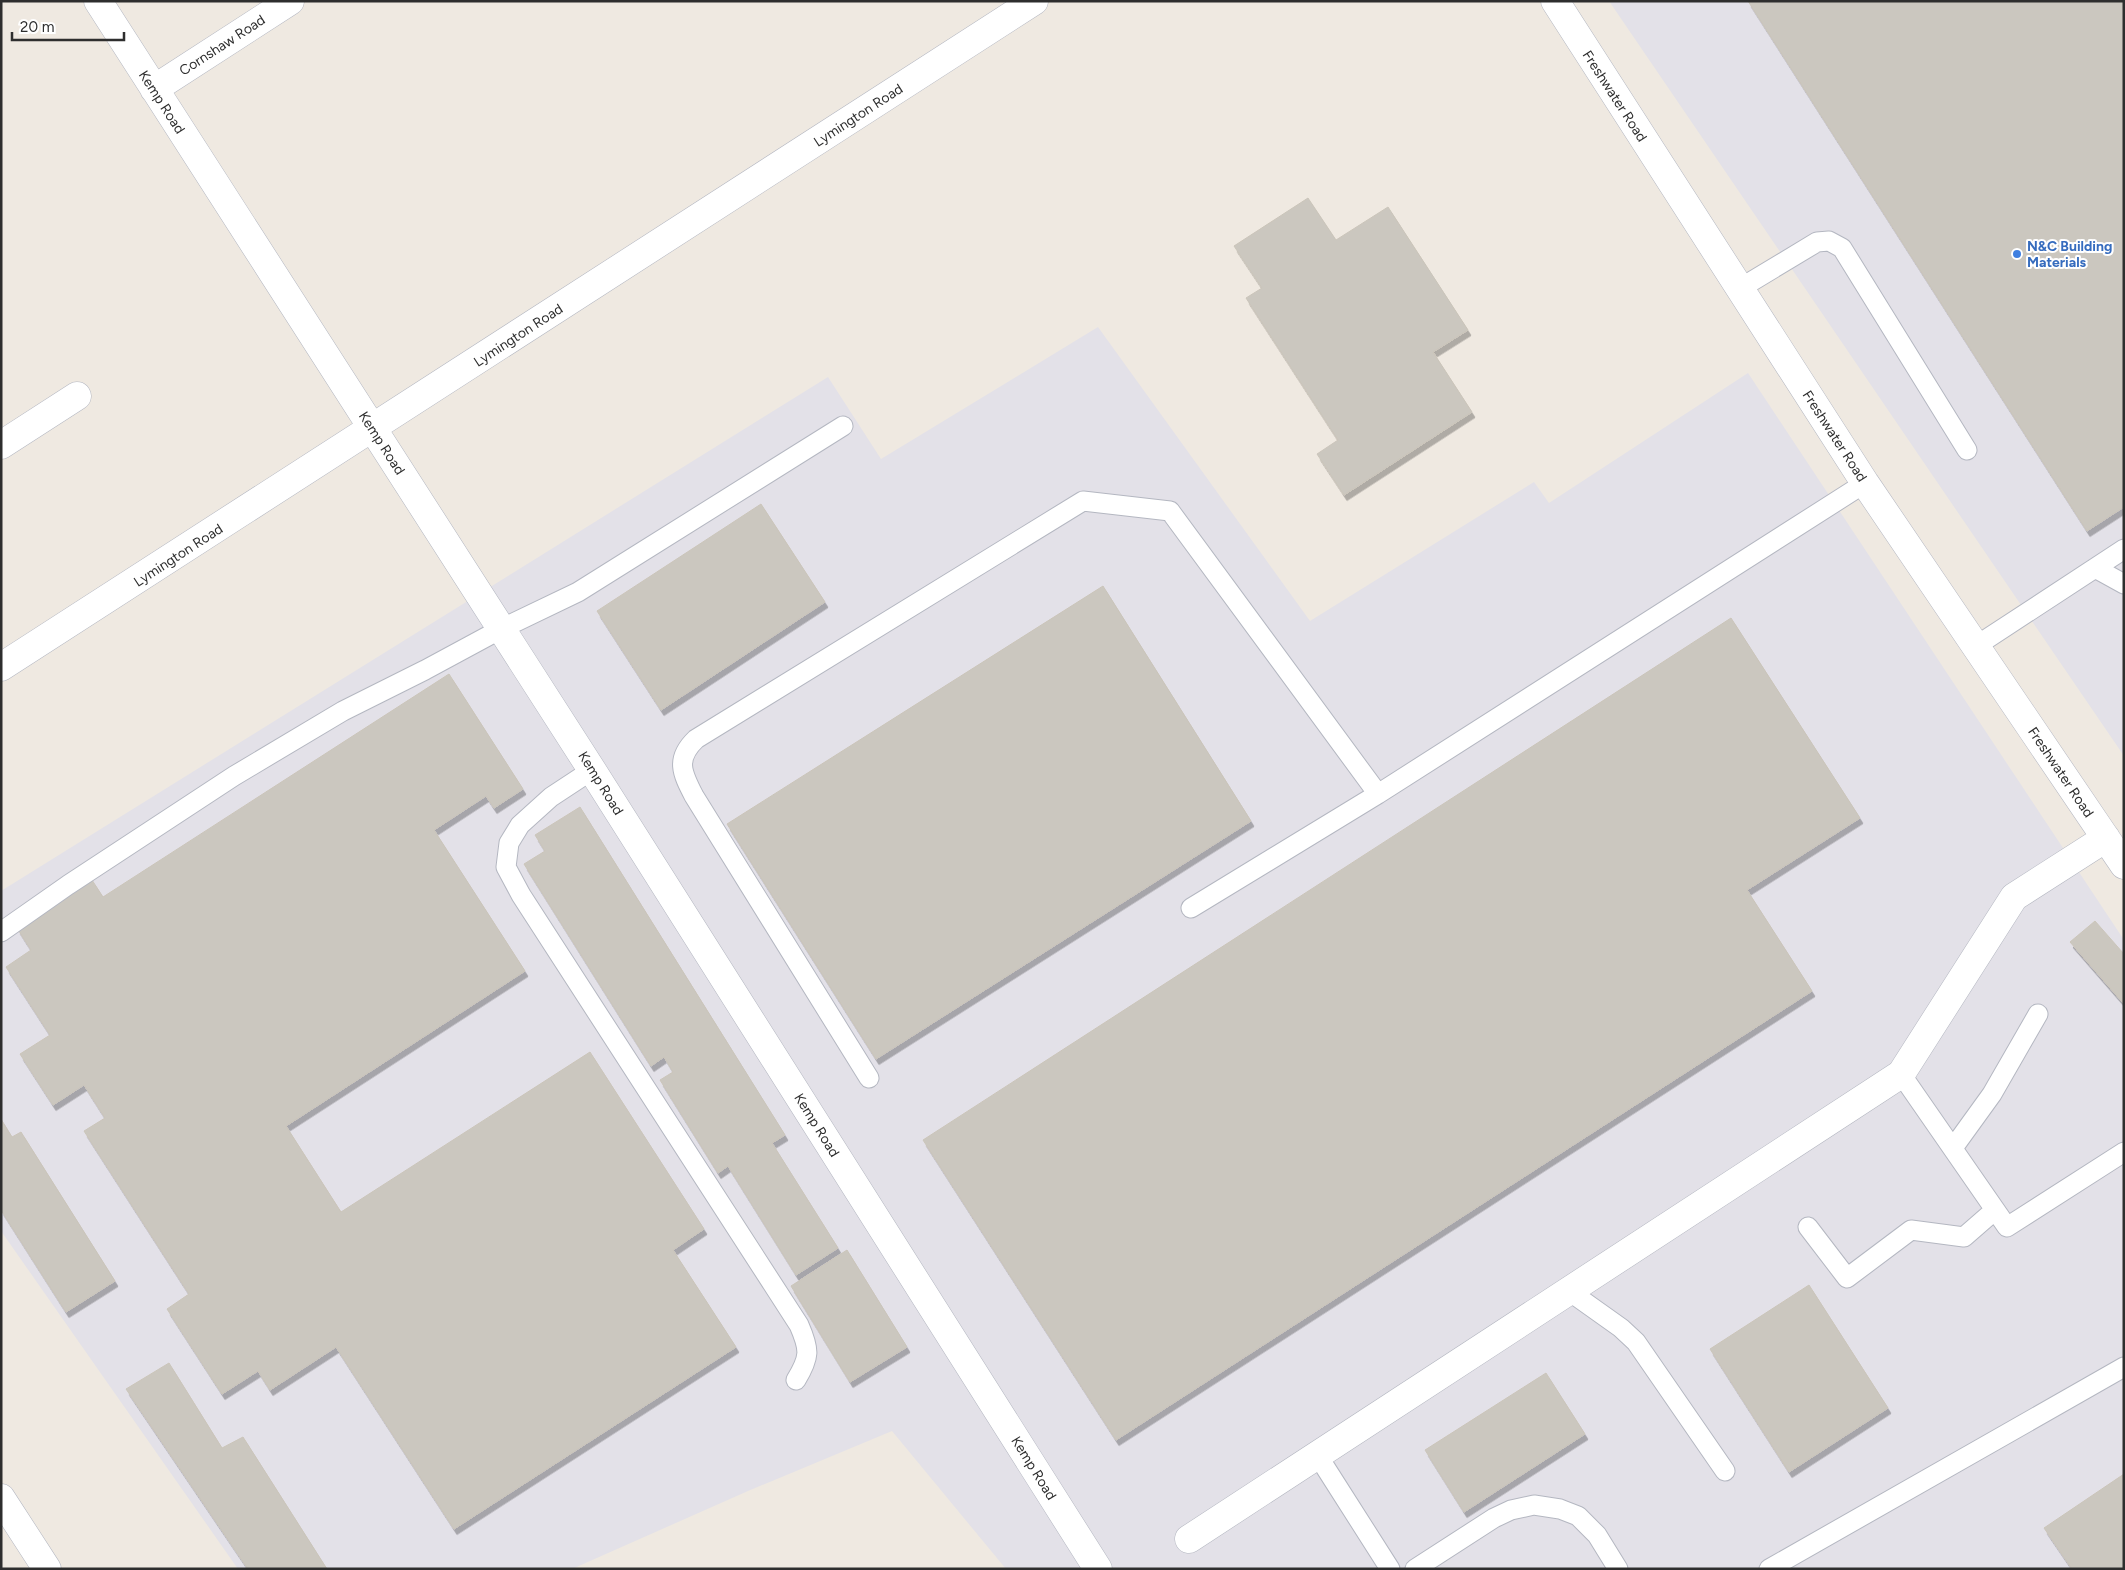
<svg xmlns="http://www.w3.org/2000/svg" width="2125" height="1570" font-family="Figtree,sans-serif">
<defs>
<filter id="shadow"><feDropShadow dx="3" dy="5.5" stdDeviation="0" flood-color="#0004"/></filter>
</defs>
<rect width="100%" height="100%" fill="#efe9e1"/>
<path fill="#e3e1e8" d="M1609 1H2124V756Z
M1098 327 1310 621 1534 482 1549 503 1748 373 2124 940V1569H1006L892 1431 748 1491 572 1569H238L1 1231V891L828 377 881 459Z"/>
<path fill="#cbc7bf" stroke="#cbc5ba" filter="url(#shadow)" d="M1748 1H2124V507L2087 531Z
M1308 198 1336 240 1388 207 1468 330 1433 352 1472 412 1344 495 1317 454 1338 440 1246 298 1262 288 1234 246Z
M761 504 825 602 661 710 597 611Z
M1103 586 1251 821 876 1059 727 824Z
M1731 618 1860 818 1747 890 1812 991 1116 1440 923 1140Z
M449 674 523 789 494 808 486 796 434 830 525 971 286 1126 341 1212 590 1052 704 1229 673 1250 736 1347 454 1529 336 1347 270 1390 258 1371 222 1394 167 1309 189 1294 84 1131 105 1118 84 1085 53 1105 20 1054 50 1035 6 967 31 950 17 928 92 880 103 897Z
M580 807 785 1135 772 1143 838 1248 796 1275 728 1166 718 1173 660 1080 673 1072 664 1057 651 1066 524 864 545 851 535 835Z
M2095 921 2124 954V1004L2070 942Z
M1 1119 12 1137 21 1132 115 1281 66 1312 1 1210Z
M847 1250 907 1347 850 1382 791 1286Z
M1809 1285 1888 1408 1789 1472 1710 1349Z
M169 1363 222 1448 243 1437 327 1569H248L126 1389Z
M1546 1373 1585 1434 1464 1512 1425 1450Z
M2124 1474V1569H2072L2044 1528Z"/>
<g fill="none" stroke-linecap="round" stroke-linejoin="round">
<defs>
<path id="service" d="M1739 289 1817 242 1829 241 1842 248 1967 450
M2095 568 2124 584
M1976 646 2124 549
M592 770 551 797 520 825 509 843 506 867 521 895 799 1325C810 1350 810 1357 796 1380
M1191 908 1378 794
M1 932 68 885 234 776 343 711 425 670 501 629 578 592 843 426
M1901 1074 2007 1227 2124 1152
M869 1078 694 796C682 773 675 759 696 739L1083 501 1170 511 1378 794 1865 483
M1953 1148 1992 1094 2038 1014
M1808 1227 1847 1278 1911 1230 1964 1237 1995 1210
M1569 1291 1621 1328 1636 1342 1725 1471
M1318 1456 1390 1569
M1415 1569 1494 1518 1511 1510 1534 1505 1560 1509 1578 1516 1597 1535 1618 1569
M1769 1569 2124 1367"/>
<path id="minor" d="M98 1 592 770 1098 1569
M1555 1 1865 483 2124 865
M154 89 290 1
M1 445 77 396
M1 667 1034 1
M1 1498 47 1569
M1189 1539 1901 1074 2014 897 2106 838"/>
</defs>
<use href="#service" stroke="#b4b7c1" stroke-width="21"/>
<use href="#minor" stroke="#b4b7c1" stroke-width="29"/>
<use href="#service" stroke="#fff" stroke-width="19"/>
<use href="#minor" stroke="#fff" stroke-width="28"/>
</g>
<circle fill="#3f7fe0" stroke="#fff" stroke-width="2" cx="2017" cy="254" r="5"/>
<g text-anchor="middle" stroke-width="4" stroke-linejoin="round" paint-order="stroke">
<g font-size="14" fill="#2e2e2e" stroke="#fff">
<text transform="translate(222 45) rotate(-33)" y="5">Cornshaw Road</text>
<text transform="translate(1615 96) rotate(57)" y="5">Freshwater Road</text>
<text transform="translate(162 102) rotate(57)" y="5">Kemp Road</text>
<text transform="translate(858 115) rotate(-33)" y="5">Lymington Road</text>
<text transform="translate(518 335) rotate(-33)" y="5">Lymington Road</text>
<text transform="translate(1835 436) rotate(57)" y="5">Freshwater Road</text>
<text transform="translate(382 443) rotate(57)" y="5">Kemp Road</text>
<text transform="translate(178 555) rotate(-33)" y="5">Lymington Road</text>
<text transform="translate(2061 772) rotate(56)" y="5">Freshwater Road</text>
<text transform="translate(601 783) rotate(58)" y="5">Kemp Road</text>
<text transform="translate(817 1125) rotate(58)" y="5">Kemp Road</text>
<text transform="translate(1034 1468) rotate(58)" y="5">Kemp Road</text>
</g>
<g font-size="14" font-weight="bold" fill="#366cbe" stroke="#fff" text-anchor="start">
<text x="2027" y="251">N&amp;C Building<tspan x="2027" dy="16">Materials</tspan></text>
</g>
</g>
<rect width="2125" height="1570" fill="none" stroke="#2e2e2e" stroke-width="5"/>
<path d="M12 32v8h112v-8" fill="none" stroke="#2e2e2e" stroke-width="2.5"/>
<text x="20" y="32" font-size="15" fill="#2e2e2e" stroke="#ffffff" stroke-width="4" paint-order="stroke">20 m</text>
</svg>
